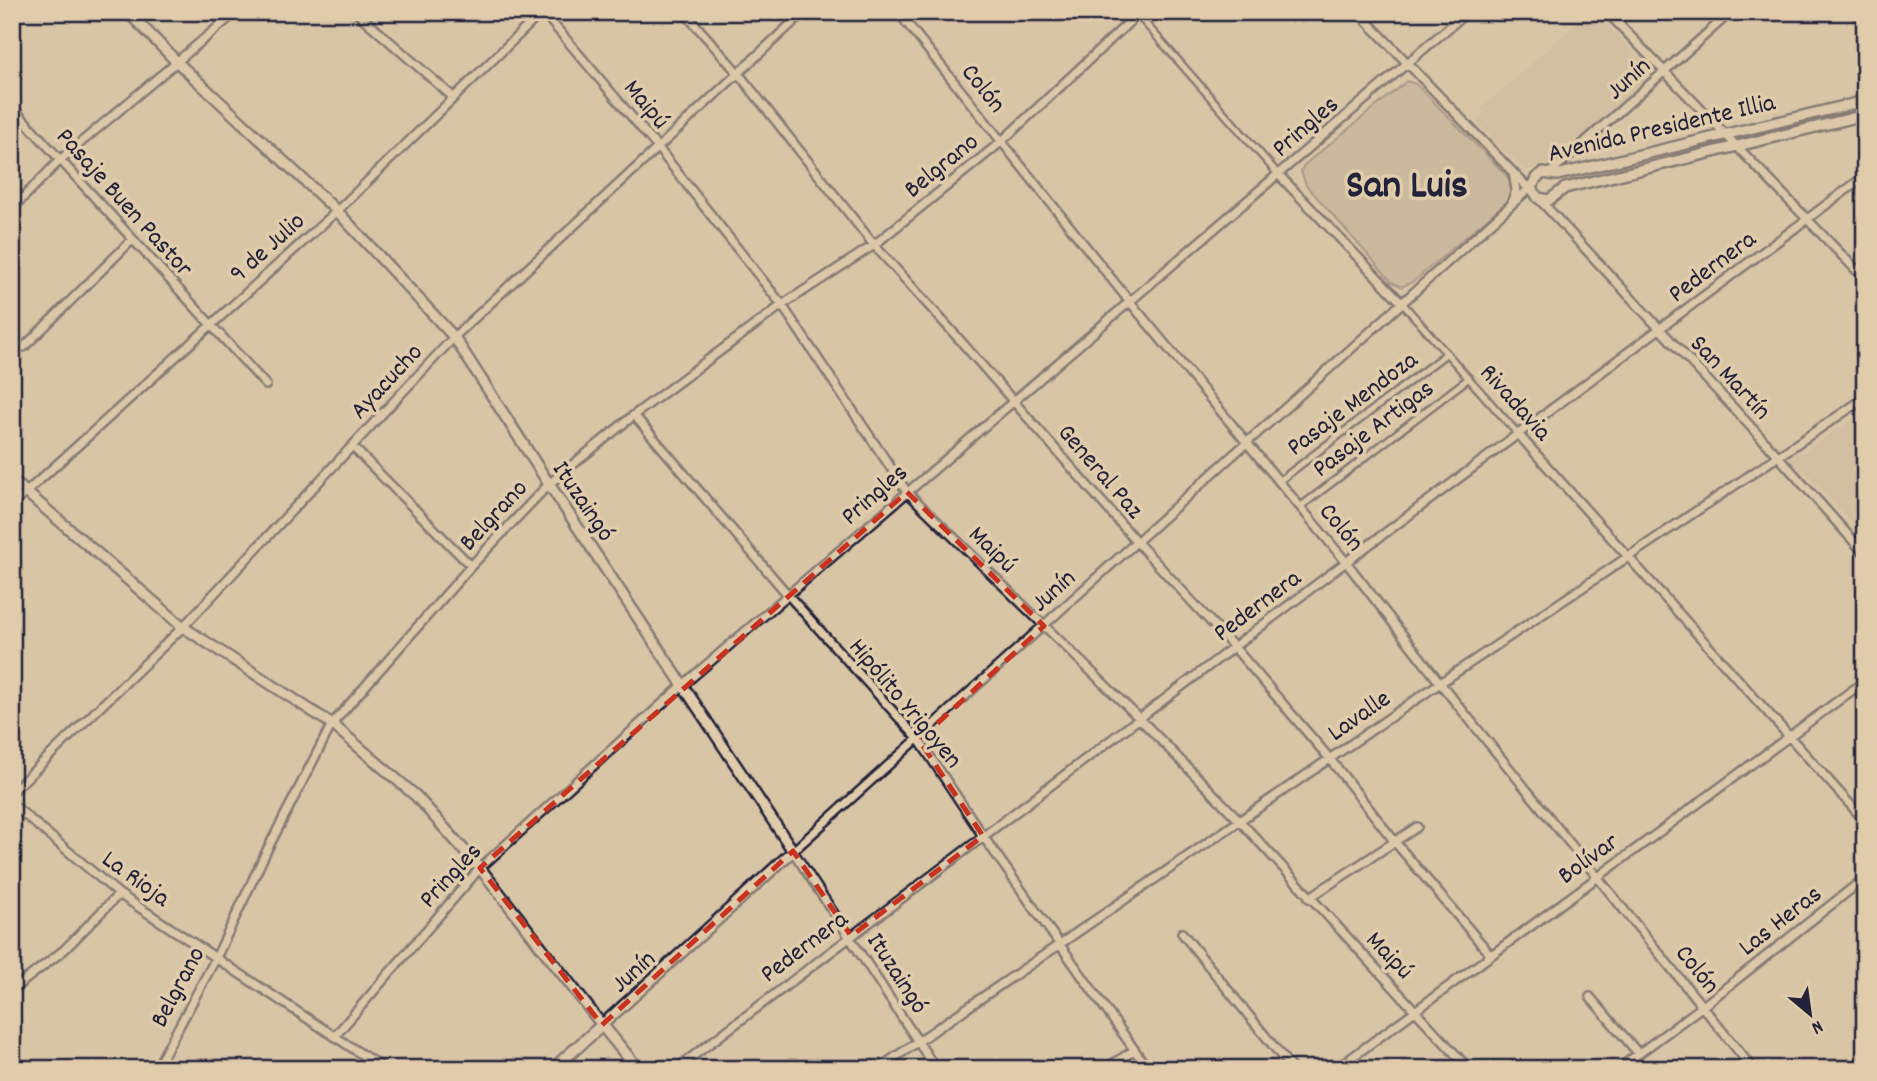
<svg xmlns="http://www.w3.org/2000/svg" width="1877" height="1081" font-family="Dekko,sans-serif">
<rect width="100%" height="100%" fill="#d8c5a6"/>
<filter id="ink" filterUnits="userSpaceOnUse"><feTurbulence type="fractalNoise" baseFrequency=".0143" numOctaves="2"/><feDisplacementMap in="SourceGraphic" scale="14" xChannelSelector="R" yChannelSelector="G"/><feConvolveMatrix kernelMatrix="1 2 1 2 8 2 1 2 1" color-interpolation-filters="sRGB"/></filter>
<g filter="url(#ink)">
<path fill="#c9b89d" d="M1582 12H1595L1653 73 1553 163 1525 171 1476 121 1483 113 1481 109 1583 17Z
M1865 411V543L1862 539 1864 536 1804 469 1799 472 1789 459 1792 453H1802Z"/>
<path fill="#baaa94" stroke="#6e6668" stroke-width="2" d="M1407 81 1416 84 1508 177 1513 191 1510 199 1414 281 1402 287 1392 282 1306 185 1301 171 1304 165Z"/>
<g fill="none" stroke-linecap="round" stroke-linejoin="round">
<defs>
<path id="pedestrian" d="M1137 14 1278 174
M1402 303 1518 434
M1278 482 1447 353
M1300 507 1469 378"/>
<path id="minor" d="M356 12 453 97
M543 12 658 148 782 305 907 492 1139 718 1239 820 1469 1069
M684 12 738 73 874 245 951 330 1136 541 1234 647 1330 759 1395 842 1490 954
M898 12 1130 302 1346 562 1440 683 1753 1069
M1358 12 1530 190
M1607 12 1865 279
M1854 12 1865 23
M12 107 266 385
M1550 173 1731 12
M1278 174 1402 303
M1538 198 1778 456 1865 554
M1512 202 1516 190 1513 173
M12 209 60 160 236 12
M24 347 132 240
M634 415 788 595 919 740 983 836 1148 1069
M1518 434 1865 821
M352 446 471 566
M12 505 337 211 542 12
M12 792 183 627 454 337 804 12
M12 804 119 894 384 1069
M1309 898 1417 827
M1182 933 1292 1069
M12 990 64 950 119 894
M1590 997 1638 1053
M335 1036 480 868 683 685 1467 12
M156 1069 216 958 266 852 332 724 471 566 549 484 634 415 782 305 874 245 1001 142 1140 12
M676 1069 1346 562 1865 176
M878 1069 1440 683 1865 398
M936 1069 793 851 1532 186
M1104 1069 1135 1050
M1336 1069 1865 681
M1618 1069 1703 1006 1865 878"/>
<path id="tertiary" d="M1865 101 1557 175 1543 173 1536 178 1532 188 1538 198 1549 200 1565 188 1865 115
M12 480 183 627 332 724 416 796 480 868 602 1025 793 851 549 484 454 337 337 211 176 61 128 12"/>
<path id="secondary" d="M553 1069 602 1025 638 1069"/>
</defs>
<use href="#pedestrian" stroke="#22223b" stroke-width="10"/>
<use href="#minor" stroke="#22223b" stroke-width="12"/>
<use href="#tertiary" stroke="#22223b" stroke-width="14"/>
<use href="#secondary" stroke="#22223b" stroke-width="15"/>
<use href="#pedestrian" stroke="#e0ccaa" stroke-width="5"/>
<use href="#minor" stroke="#e0ccaa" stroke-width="7"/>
<use href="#tertiary" stroke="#e0ccaa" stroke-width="9"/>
<use href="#secondary" stroke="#e0ccaa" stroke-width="10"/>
</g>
</g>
<path d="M0 0H1877V1081H0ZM907 492 1044 626 919 740 983 836 851 936 793 851 602 1025 480 868Z" fill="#d8c5a6" fill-opacity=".55" fill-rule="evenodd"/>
<path fill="none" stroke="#c8321e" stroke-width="5" stroke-dasharray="14 9" stroke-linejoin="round" d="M907 492 1044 626 919 740 983 836 851 936 793 851 602 1025 480 868Z"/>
<g text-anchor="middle" stroke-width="7" stroke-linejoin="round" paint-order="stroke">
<g font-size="26" fill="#22223b" stroke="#e0ccaa">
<text transform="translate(1627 77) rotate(-42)" y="9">Junín</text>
<text transform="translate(985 87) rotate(51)" y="9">Colón</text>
<text transform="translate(648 103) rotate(50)" y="9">Maipú</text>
<text transform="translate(1304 125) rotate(-41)" y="9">Pringles</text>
<text transform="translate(1661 126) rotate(-13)" y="9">Avenida Presidente Illia</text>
<text transform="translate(940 164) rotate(-39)" y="9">Belgrano</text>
<text transform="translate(126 201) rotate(48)" y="9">Pasaje Buen Pastor</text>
<text transform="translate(266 246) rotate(-42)" y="9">9 de Julio</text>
<text transform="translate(1711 265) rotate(-37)" y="9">Pedernera</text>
<text transform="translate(1732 376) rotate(47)" y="9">San Martín</text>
<text transform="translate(385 380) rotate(-47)" y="9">Ayacucho</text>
<text transform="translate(1517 401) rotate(48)" y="9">Rivadavia</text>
<text transform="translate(1351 402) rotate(-37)" y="9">Pasaje Mendoza</text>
<text transform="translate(1372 427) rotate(-37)" y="9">Pasaje Artigas</text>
<text transform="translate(1102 470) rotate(49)" y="9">General Paz</text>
<text transform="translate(873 493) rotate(-41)" y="9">Pringles</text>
<text transform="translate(585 500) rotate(56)" y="9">Ituzaingó</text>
<text transform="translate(492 514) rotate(-47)" y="9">Belgrano</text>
<text transform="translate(1343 526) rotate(50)" y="9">Colón</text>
<text transform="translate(994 548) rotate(44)" y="9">Maipú</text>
<text transform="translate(1052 589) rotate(-42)" y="9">Junín</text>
<text transform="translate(1256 604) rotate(-37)" y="9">Pedernera</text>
<text transform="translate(907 702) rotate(50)" y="9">Hipólito Yrigoyen</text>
<text transform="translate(1358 714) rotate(-35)" y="9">Lavalle</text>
<text transform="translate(1587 857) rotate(-36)" y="9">Bolívar</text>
<text transform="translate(449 874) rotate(-47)" y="9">Pringles</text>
<text transform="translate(137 877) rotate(36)" y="9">La Rioja</text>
<text transform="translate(1779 919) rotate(-38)" y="9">Las Heras</text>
<text transform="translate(803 945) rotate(-37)" y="9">Pedernera</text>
<text transform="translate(1391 954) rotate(46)" y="9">Maipú</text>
<text transform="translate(1699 968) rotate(51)" y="9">Colón</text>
<text transform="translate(632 970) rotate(-42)" y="9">Junín</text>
<text transform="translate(899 972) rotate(57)" y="9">Ituzaingó</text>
<text transform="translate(176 986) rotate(-62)" y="9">Belgrano</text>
</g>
<g font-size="40" font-weight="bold" fill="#22223b" stroke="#e0ccaa">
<text x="1407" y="196">San Luis</text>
</g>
</g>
<rect width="1877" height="1081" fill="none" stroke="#e0ccaa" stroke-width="42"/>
<rect x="21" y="21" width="1835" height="1039" fill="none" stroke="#22223b" stroke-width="2.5" filter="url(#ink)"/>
<g transform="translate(1810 1014) rotate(151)" stroke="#e0ccaa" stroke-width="5" paint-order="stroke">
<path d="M0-5L12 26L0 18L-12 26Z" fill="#22223b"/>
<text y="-10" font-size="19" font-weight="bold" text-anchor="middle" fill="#22223b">N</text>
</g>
</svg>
